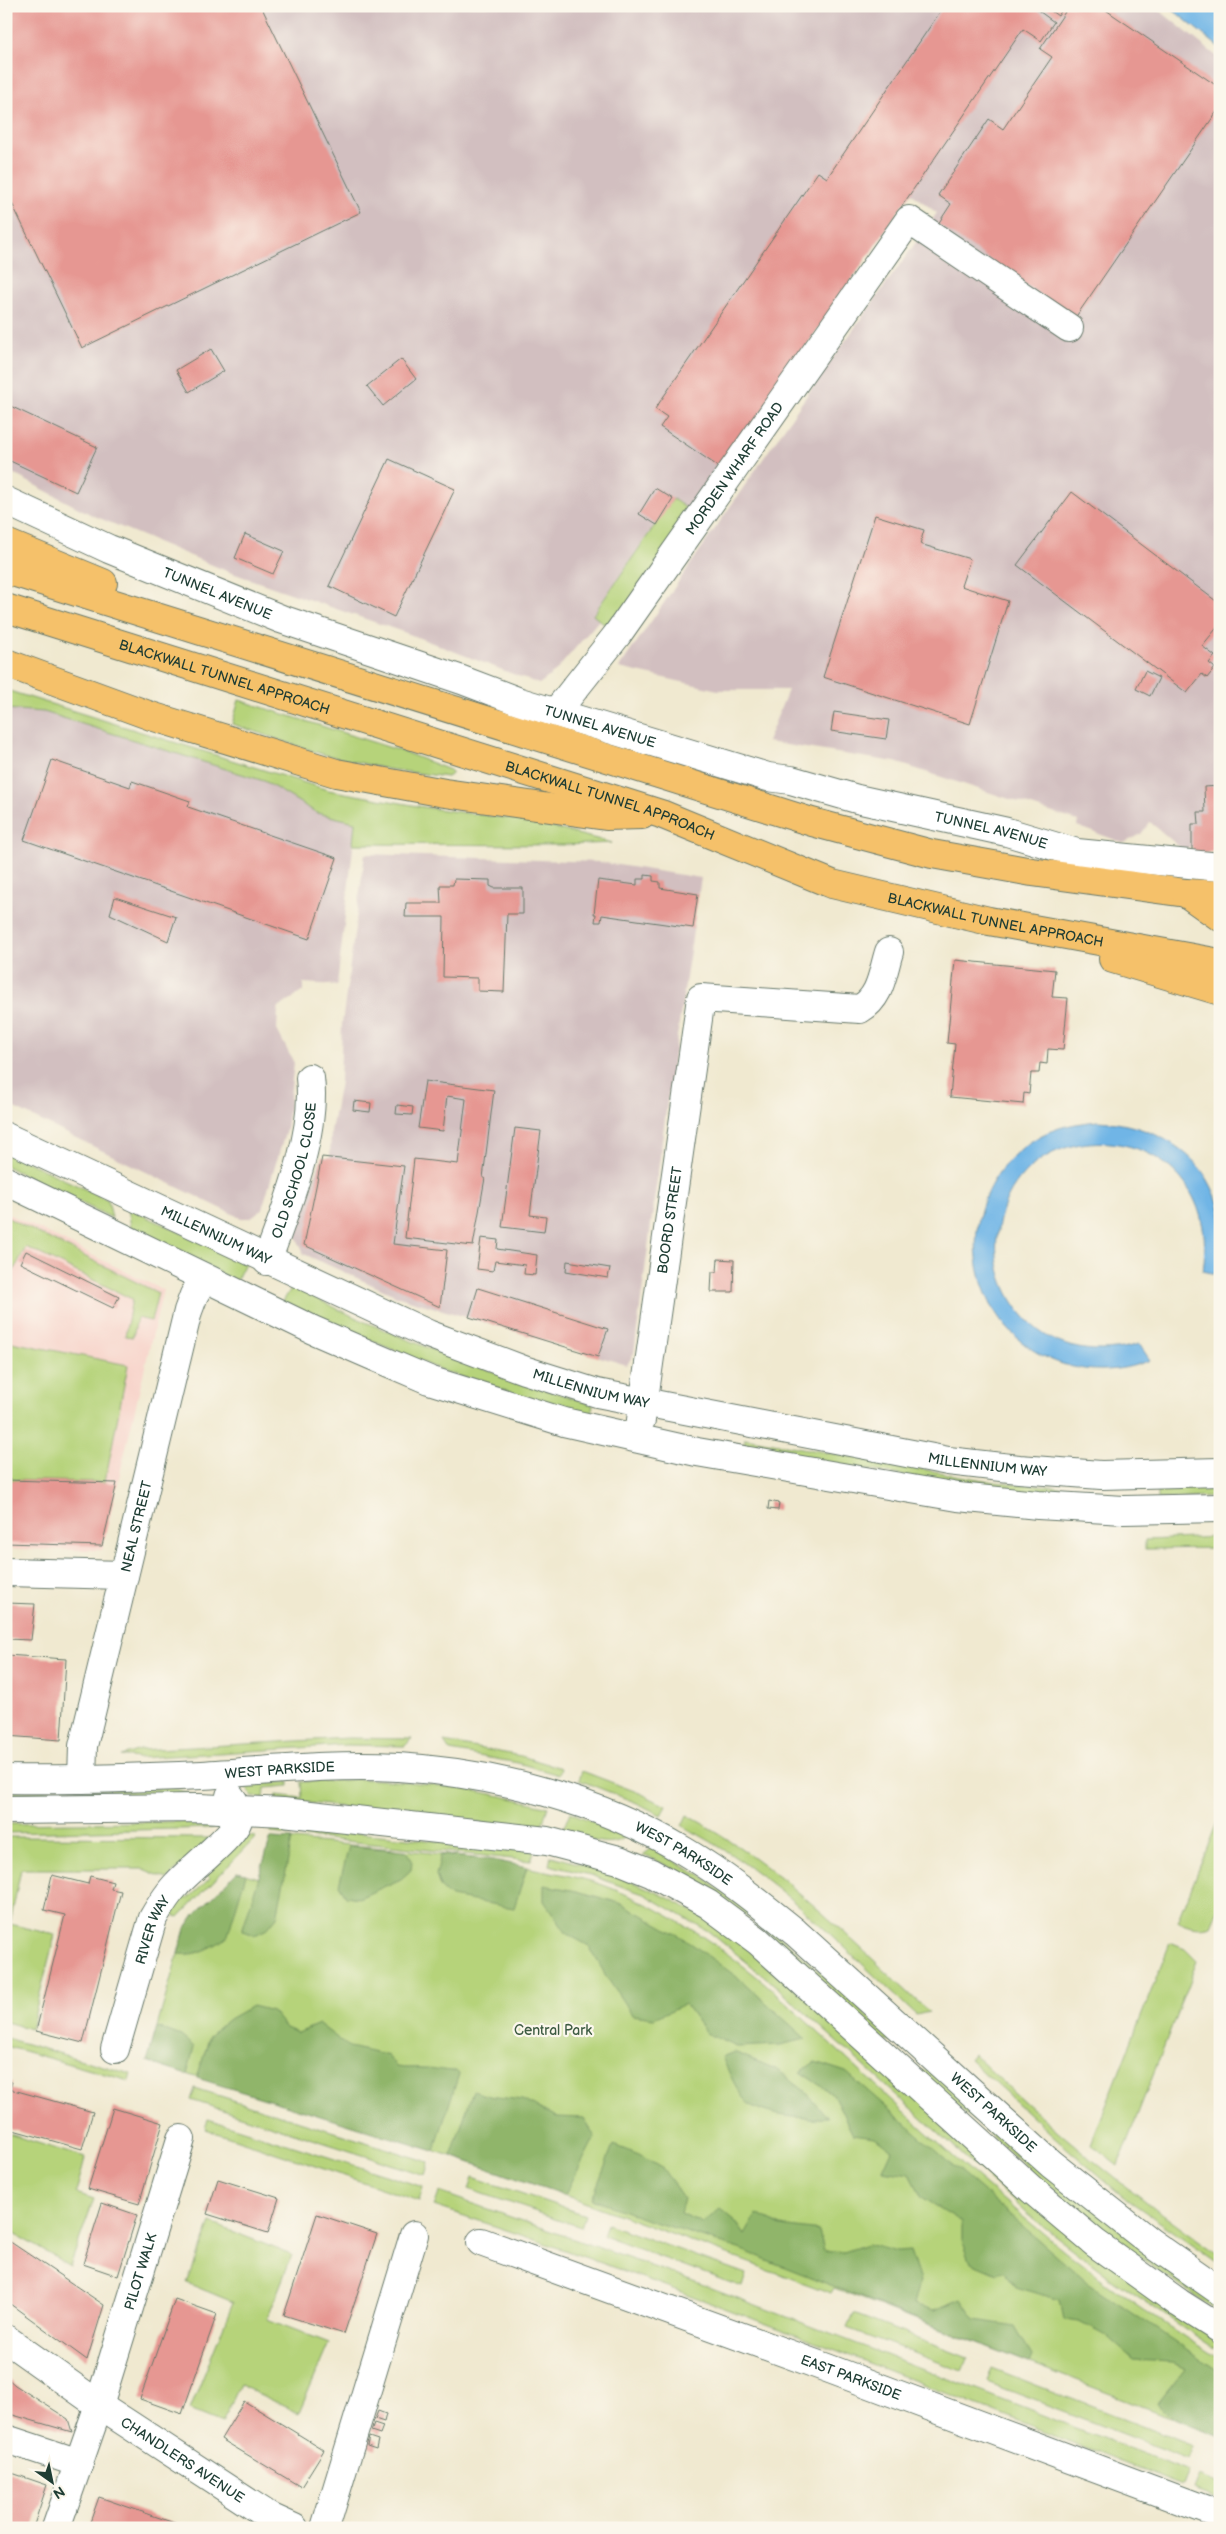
<svg xmlns="http://www.w3.org/2000/svg" width="1226" height="2534" font-family="'Balsamiq Sans',sans-serif">
<rect width="100%" height="100%" fill="#fbf7ec"/>
<filter id="ink" filterUnits="userSpaceOnUse"><feTurbulence type="fractalNoise" baseFrequency=".02" numOctaves="2"/><feDisplacementMap in="SourceGraphic" scale="10" xChannelSelector="R" yChannelSelector="G"/><feConvolveMatrix kernelMatrix="1 2 1 2 8 2 1 2 1" color-interpolation-filters="sRGB"/></filter>
<filter id="wash" filterUnits="userSpaceOnUse"><feTurbulence type="fractalNoise" baseFrequency=".0096" numOctaves="4" result="noise"/><feDisplacementMap in="SourceGraphic" scale="20" xChannelSelector="R" yChannelSelector="G"/><feGaussianBlur stdDeviation="1.12" result="paint"/><feColorMatrix in="noise" values="0 0 0 0 0 0 0 0 0 0 0 0 0 0 0 0 0 1.4 0 .05"/><feComposite in="paint" operator="in"/></filter>
<g filter="url(#wash)">
<rect width="100%" height="100%" fill="#f0e9d0"/>
<path fill="#f7d1c8" d="M6 1213 163 1290 102 1550 6 1549Z"/>
<path fill="#d2bfc0" d="M6 6H1154L1220 59V84L1218 86 1220 88V856L1215 851 1192 856V848L1182 849 1150 822 1141 834 1124 843 1077 826 1078 821 895 762 767 742 788 690H718L619 668 823 372 937 213 911 193 693 513 672 499 593 614 599 620 555 672 539 684 409 634 229 572 92 515 6 470Z
M6 709 44 712 264 781 317 813 356 822 337 985 303 983V991L278 1008 277 1030 294 1063 286 1130 262 1209 250 1218H241L6 1104Z
M365 854 599 862 701 878 667 1103 634 1353 627 1365 399 1297 304 1254 295 1234 322 1157H330L331 1131 340 1082 342 1024Z"/>
<path fill="#b6d37a" stroke="#6a8857" d="M673 499 693 513 610 629 593 615Z
M6 690 328 790 429 808 527 821 612 843 564 845 353 844 355 822 317 813 264 781 44 712 6 709Z
M239 700 404 752 450 770 453 773 447 777 387 769 322 754 232 724Z
M6 1152 108 1200 112 1218 6 1166Z
M128 1208 245 1263 236 1281 131 1227Z
M6 1217 158 1293 151 1321 137 1318 133 1337 125 1336 132 1299 26 1247 11 1276 6 1273Z
M292 1287 365 1322 450 1357 593 1405 590 1417 446 1372 282 1303Z
M6 1341 128 1365 105 1482 6 1480Z
M745 1438 995 1482 1092 1489 1091 1499 996 1491 743 1449Z
M1220 1487V1497L1157 1499V1489Z
M1220 1537V1548L1145 1549V1540Z
M348 1738 412 1739 405 1746 347 1745 138 1758 121 1756 140 1750Z
M444 1742 521 1756 561 1768 559 1775 518 1763 450 1751Z
M582 1771 642 1794 666 1806 661 1815 637 1803 579 1780Z
M362 1779C426 1781 486 1791 548 1807L540 1830 275 1799 276 1795 302 1798 301 1782Z
M289 1782V1786L265 1788 264 1798 252 1797 245 1785Z
M174 1788 195 1796 13 1798 15 1792Z
M570 1812 626 1836C612 1851 580 1836 562 1832Z
M687 1815C779 1864 853 1942 929 2012L916 2015C845 1949 770 1869 682 1826Z
M1220 1815V1904L1211 1926C1199 1930 1189 1927 1178 1922Z
M212 1821 218 1828 7 1833 9 1824Z
M272 1824 534 1851 531 1861 271 1833Z
M237 1836 256 1837 179 1917 164 1913 180 1892 188 1899 210 1878 203 1870Z
M6 1837 210 1838 167 1879 143 1869H21L10 1924 55 1935 31 2029 6 2022Z
M271 1838C357 1846 445 1851 530 1868 555 1873 580 1877 603 1885 664 1908 718 1944 767 1985 911 2117 1051 2258 1220 2359V2436L834 2288 831 2293 565 2195 451 2156 147 2062 185 1929 196 1913 237 1872 259 1878Z
M652 1848 701 1876 778 1934 898 2043 886 2041C811 1973 739 1893 643 1855Z
M551 1856C625 1874 684 1900 744 1946L1220 2342V2352L1117 2283 1030 2216 769 1980 708 1931 646 1895 590 1875 549 1865Z
M1170 1943 1185 1949 1197 1961 1118 2165 1091 2144Z
M6 2038 131 2074 129 2081 6 2046Z
M973 2054C1050 2128 1132 2195 1220 2256V2264L1121 2195 1069 2150 969 2059Z
M929 2070 1220 2304V2312C1111 2244 1015 2158 919 2071Z
M195 2088 429 2162 425 2175 191 2100Z
M208 2119 423 2187 419 2201 205 2129Z
M6 2133 85 2158 76 2193 94 2199 70 2266 6 2229Z
M473 2177 585 2215 581 2227 469 2189Z
M439 2192 696 2282 1188 2471 1182 2486C934 2389 687 2288 434 2206Z
M211 2223 292 2255 267 2319 329 2343 299 2413 240 2385 222 2423 190 2410 233 2302 187 2283Z
M607 2224 746 2274 742 2287 603 2236Z
M854 2314 968 2358 962 2371 848 2328Z
M992 2368 1193 2446 1188 2459 987 2382Z
M1199 2475 1220 2483V2500L1193 2490Z"/>
<path fill="#90b56a" stroke="#58794f" d="M271 1838 292 1839 277 1917 267 1929 255 1935 242 1931Z
M349 1846 406 1851 412 1860 411 1870 401 1879 359 1898 346 1896 339 1885Z
M441 1855 493 1860 527 1867 514 1908 451 1897 440 1887 436 1875Z
M237 1872 246 1874 227 1938C210 1948 198 1956 178 1954L185 1929 196 1913Z
M544 1885 577 1891 623 1904 685 1939 741 1980 806 2039 780 2045 737 2047 706 2033 685 2004 654 2018 632 2015 606 1976 589 1946 567 1934 544 1901Z
M252 2006 272 2011 286 2028 298 2033 319 2024 349 2047 389 2056 396 2067C406 2069 414 2067 424 2068 436 2068 442 2071 456 2071L459 2074 434 2151 197 2078 210 2035 229 2019Z
M157 2027 181 2036 194 2047 187 2075 147 2062Z
M734 2052 778 2070 806 2092 828 2118C805 2119 772 2117 752 2106 740 2100 728 2070 722 2057Z
M815 2062 846 2072 1088 2283 1220 2372V2437L1174 2419 1158 2403 1186 2368 1172 2362 1134 2360 1105 2335 1080 2322 1064 2320 1060 2300 1016 2287 1003 2271 997 2274 971 2263 962 2240V2222L922 2197 910 2174 883 2170 892 2150 875 2137 853 2134 833 2094 800 2072Z
M473 2091 489 2096 522 2100 556 2117 584 2118 595 2137 565 2195 451 2156Z
M613 2145 639 2155 663 2169 684 2199 680 2213 703 2223 720 2209 736 2222 745 2235 757 2214 781 2226 819 2231 824 2250 844 2252 867 2244 897 2252 910 2251 920 2281 914 2304 935 2310 961 2299 975 2320 1015 2326 1032 2356 1029 2363 739 2249 648 2220 592 2199Z"/>
<path fill="#6fb5e6" stroke="#47798d" d="M1168 6H1220V48Z
M1098 1121C1151 1124 1204 1151 1219 1206 1223 1222 1220 1257 1220 1275L1203 1271C1226 1116 1011 1097 997 1237 994 1268 1006 1298 1027 1320 1056 1351 1099 1356 1139 1344L1150 1360C1124 1371 1096 1373 1069 1366 961 1337 942 1191 1040 1136 1059 1126 1078 1123 1098 1121Z"/>
<g id="blocks">
<path fill="#e69792" d="M6 6H261L361 212 82 348 6 191Z
M944 6H1037L1036 9 1054 22 1041 41 1023 29 722 469 660 427 667 417 655 409 818 172 827 178Z
M1044 6H1100L1220 88V107L1075 318 938 224 951 204 938 195 989 119 1003 129 1052 57 1040 49 1065 12 1062 10 1058 16Z
M211 349 224 371 189 392 176 370Z
M401 359 416 379 383 406 367 386Z
M6 404 97 447 76 492 6 459Z
M389 459 455 489 394 617 329 586Z
M655 488 673 499 657 525 639 514Z
M1072 492 1220 604V624L1202 646 1215 656 1209 663 1215 668 1207 678 1202 674 1187 693 1017 565Z
M875 515 924 530 920 544 970 559 961 586 1008 601 970 724 823 677Z
M245 534 284 551 273 574 235 558Z
M1145 671 1159 678 1150 696 1136 689Z
M834 712 889 720 886 739 831 731Z
M52 760 130 787 132 781 190 801 188 807 337 858 309 939 24 840Z
M1220 786V856L1215 851 1192 856V824H1199L1198 812H1205L1204 787Z
M645 875 653 876V881L660 882V888L698 894 693 928 602 915 601 922H595L596 914H594L598 880 637 885V879H645Z
M454 879 490 880V886L494 888H523V914H507L504 992 478 991V978L443 977 444 917H405L406 903H441L440 885H453Z
M115 897 176 917 168 941 110 914Z
M955 960 1055 970 1052 997 1068 998 1063 1050 1048 1049 1047 1064 1040 1063 1039 1073H1031L1029 1094 1024 1093 1023 1104 950 1097 955 1044 947 1043Z
M425 1081 494 1090 483 1178H485L473 1246 405 1238 414 1159 458 1164 466 1099 447 1096 443 1131 418 1128Z
M354 1101 371 1103 370 1112 353 1110Z
M397 1105 413 1107 412 1115 396 1114Z
M515 1128 541 1131 530 1215 546 1217 544 1232 502 1227Z
M322 1157 404 1166 393 1244 447 1250 440 1307 304 1245Z
M481 1238 498 1240 497 1249 537 1255 535 1275 524 1274 525 1265 495 1261 493 1271 477 1269Z
M26 1251 119 1297 113 1308 20 1263Z
M718 1259 734 1260 733 1292H711L712 1272H717Z
M567 1261 610 1268 608 1278 566 1271Z
M478 1288 608 1329 598 1357 469 1317Z
M6 1480 117 1483 102 1546 6 1543Z
M769 1501 779 1503 778 1510 768 1509Z
M6 1603 35 1604 31 1640 6 1639Z
M6 1655 66 1659 61 1740 6 1736Z
M52 1875 88 1884 90 1876 113 1882 111 1889 121 1891 83 2043 36 2031 65 1915 44 1910Z
M6 2081 12 2082 10 2089 93 2112 82 2149 6 2128Z
M113 2108 163 2123 139 2204 88 2189Z
M218 2179 279 2198 268 2233 207 2214Z
M102 2203 137 2215 118 2276 83 2264Z
M317 2214 377 2234 344 2334 284 2315Z
M6 2239 104 2305 87 2360 6 2301Z
M175 2299 217 2314 182 2414 140 2399Z
M6 2377 15 2385 68 2419 72 2432 6 2413Z
M244 2401 324 2450 301 2487 221 2439Z
M378 2411 386 2414 384 2422 375 2419Z
M374 2423 383 2426 380 2434 371 2431Z
M369 2437 378 2440 376 2449 367 2446Z
M6 2471 47 2485 33 2528H6Z
M99 2497 186 2527V2528H88Z"/>
</g>
</g>
<g filter="url(#ink)">
<use href="#blocks" fill-opacity="0" stroke="#68796b" stroke-width="1"/>
<g fill="none" stroke-linecap="round" stroke-linejoin="round">
<defs>
<g id="minor">
<path id="s1" d="M6 501 109 549 281 619 462 680 520 702 768 777 791 780 857 799 1007 832 1077 853 1220 867"/>
<path id="s2" d="M556 712 617 635 909 220 1069 328"/>
<path id="s3" d="M6 1137 428 1334 524 1370 597 1393 948 1461 1019 1469 1101 1475 1220 1472"/>
<path d="M6 1181 313 1330 375 1357 429 1380 564 1422 697 1452 958 1497 1038 1505 1124 1510 1220 1508"/>
<path id="s4" d="M267 1261C286 1209 317 1133 310 1078"/>
<path id="s5" d="M641 1420 701 998 860 1009C881 997 882 974 889 952"/>
<path d="M6 1572 124 1575"/>
<path id="s6" d="M6 1779C71 1780 137 1778 202 1775 267 1771 333 1763 398 1767 496 1773 599 1800 684 1851 723 1874 759 1903 795 1932L1051 2164 1150 2242 1220 2291"/>
<path id="s7" d="M82 1779 83 1746 188 1311 194 1295 204 1278"/>
<path d="M6 1810 199 1808 283 1812 547 1841 619 1860 651 1873 708 1904 758 1941 1031 2189 1095 2243 1179 2303 1220 2329"/>
<path id="s8" d="M115 2049 153 1918C160 1906 167 1894 177 1884 189 1870 235 1835 238 1820 240 1810 236 1804 230 1796"/>
<path id="s9" d="M481 2242 827 2368 1220 2515"/>
<path id="s10" d="M6 2339 99 2405 272 2518 294 2528"/>
<path d="M6 2439 79 2463"/>
<path id="s11" d="M56 2528 99 2405 181 2139"/>
<path d="M325 2528 414 2235"/>
</g>
<g id="highway">
<path d="M6 543 103 583"/>
<path d="M6 570 812 822 932 854 1032 872 1186 893 1220 895"/>
<path id="s12" d="M6 608 661 814 832 884 989 921 1220 963"/>
<path d="M6 663 151 716 336 773 445 793 606 816 642 815"/>
<path d="M1186 893 1220 917"/>
<path d="M1113 959 1220 991"/>
</g>
</defs>
<use href="#minor" stroke="#68796b" stroke-width="30"/>
<use href="#highway" stroke="#68796b" stroke-width="30"/>
<use href="#minor" stroke="#fff" stroke-width="28"/>
<use href="#highway" stroke="#f5c16b" stroke-width="28"/>
</g>
</g>
<g text-anchor="middle" stroke-width="4.5" stroke-linejoin="round" paint-order="stroke">
<g font-size="14" fill="#1f3d34" stroke="#fbf7ec">
<text dy="5" stroke="none"><textPath href="#s2" startOffset="302">MORDEN WHARF ROAD</textPath></text>
<text dy="5" stroke="none"><textPath href="#s1" startOffset="231">TUNNEL AVENUE</textPath></text>
<text dy="5" stroke="none"><textPath href="#s12" startOffset="229">BLACKWALL TUNNEL APPROACH</textPath></text>
<text dy="5" stroke="none"><textPath href="#s1" startOffset="636">TUNNEL AVENUE</textPath></text>
<text dy="5" stroke="none"><textPath href="#s12" startOffset="634">BLACKWALL TUNNEL APPROACH</textPath></text>
<text dy="5" stroke="none"><textPath href="#s1" startOffset="1041">TUNNEL AVENUE</textPath></text>
<text dy="5" stroke="none"><textPath href="#s12" startOffset="1039">BLACKWALL TUNNEL APPROACH</textPath></text>
<text dy="5" stroke="none"><textPath href="#s4" startOffset="95">OLD SCHOOL CLOSE</textPath></text>
<text dy="5" stroke="none"><textPath href="#s5" startOffset="202">BOORD STREET</textPath></text>
<text dy="5" stroke="none"><textPath href="#s3" startOffset="232">MILLENNIUM WAY</textPath></text>
<text dy="5" stroke="none"><textPath href="#s3" startOffset="638">MILLENNIUM WAY</textPath></text>
<text dy="5" stroke="none"><textPath href="#s3" startOffset="1042">MILLENNIUM WAY</textPath></text>
<text dy="5" stroke="none"><textPath href="#s7" startOffset="259">NEAL STREET</textPath></text>
<text dy="5" stroke="none"><textPath href="#s6" startOffset="274">WEST PARKSIDE</textPath></text>
<text dy="5" stroke="none"><textPath href="#s6" startOffset="694">WEST PARKSIDE</textPath></text>
<text dy="5" stroke="none"><textPath href="#s8" startOffset="125">RIVER WAY</textPath></text>
<text dy="5" stroke="none"><textPath href="#s6" startOffset="1099">WEST PARKSIDE</textPath></text>
<text dy="5" stroke="none"><textPath href="#s11" startOffset="270">PILOT WALK</textPath></text>
<text dy="5" stroke="none"><textPath href="#s9" startOffset="394">EAST PARKSIDE</textPath></text>
<text dy="5" stroke="none"><textPath href="#s10" startOffset="214">CHANDLERS AVENUE</textPath></text>
</g>
<g font-size="14" fill="#3d5b42" stroke="#fbf7ec">
<text x="553" y="2035">Central Park</text>
</g>
</g>
<rect width="1226" height="2534" fill="none" stroke="#fbf7ec" stroke-width="25"/>
<g transform="translate(52 2482) rotate(147)" stroke="#fbf7ec" stroke-width="4" paint-order="stroke">
<path d="M0-4L9 19L0 12L-9 19Z" fill="#1f3d34"/>
<text y="-8" font-size="14" font-weight="bold" text-anchor="middle" fill="#1f3d34">N</text>
</g>
</svg>
